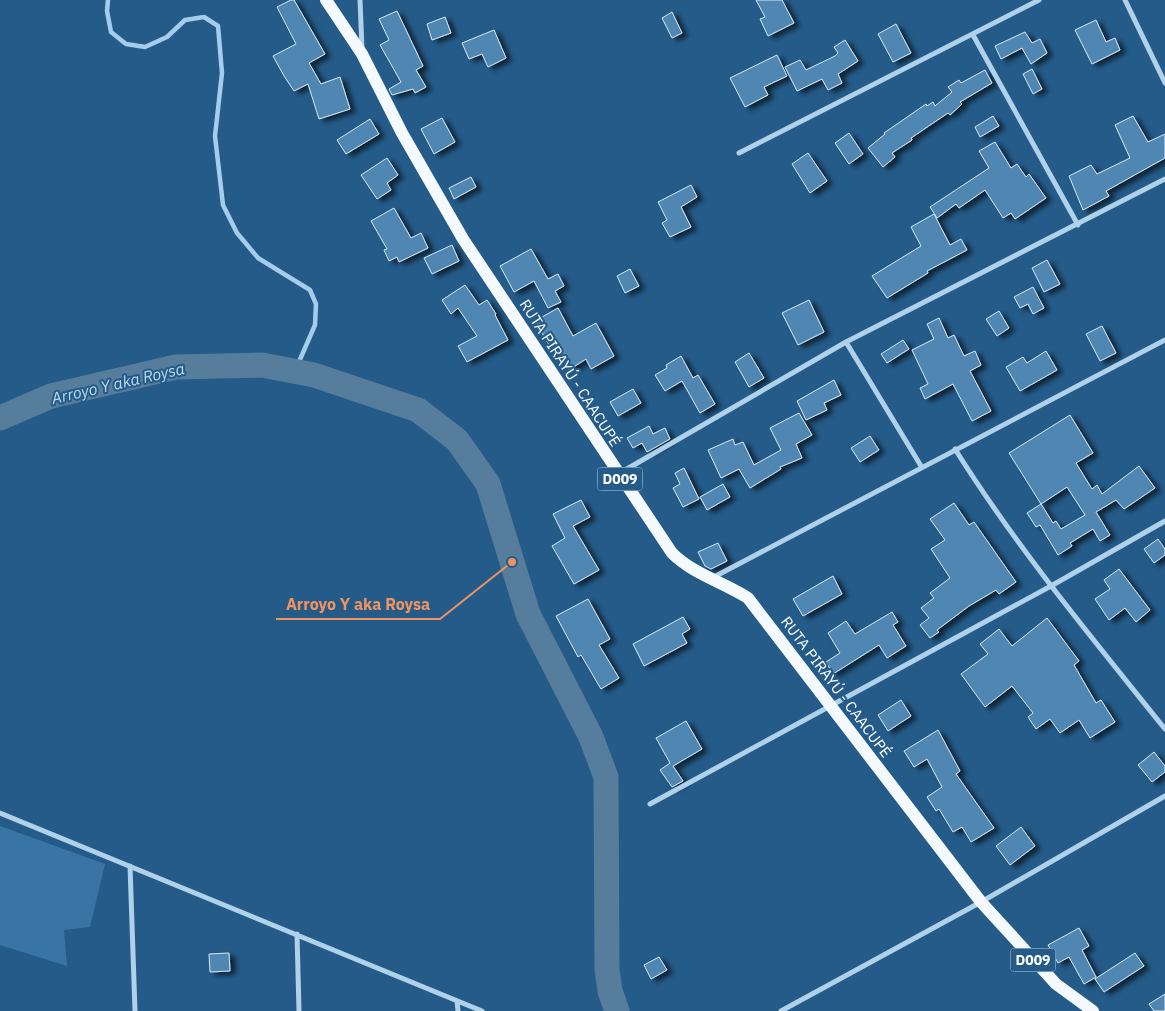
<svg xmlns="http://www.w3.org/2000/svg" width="1165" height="1011" font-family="'IBM Plex Sans',sans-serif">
<defs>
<filter id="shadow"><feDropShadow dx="5.5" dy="3" stdDeviation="2.5" flood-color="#0009"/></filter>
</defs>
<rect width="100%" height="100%" fill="#245b89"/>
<path fill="#3875a6" d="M0 826 105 864 90 927 64 930 67 966 0 945Z"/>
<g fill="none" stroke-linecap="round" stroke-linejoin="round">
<path stroke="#a5cdeb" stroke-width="4.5" d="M108 0 107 11 111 32 126 44 145 47 167 37 185 20 204 17 218 26 222 73 215 136 223 205 237 233 258 258 310 290 316 304 315 325 295 371"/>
<path stroke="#567d9c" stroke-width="25" d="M0 418 51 396 176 367 262 365 314 375 418 410 457 440 488 484 528 614 591 737 606 777 607 970 610 991 617 1011"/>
</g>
<path fill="#5087b2" stroke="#d5e8f7" filter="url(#shadow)" d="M291 0H294L325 54 309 63 321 84 340 77 350 109 319 119 308 84 294 91 284 76 273 56 296 44 277 7Z
M756 0H782L794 23 768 36 760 19 765 17Z
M397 11 423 66 416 70 426 87 415 93 413 89 392 95 389 89 401 82 380 45 389 40 379 19Z
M672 12 682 33 672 38 662 18Z
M445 17 451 33 432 40 427 24Z
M1096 20 1106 42 1115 38 1120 50 1092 64 1075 30Z
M896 24 911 53 893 62 878 34Z
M494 30 506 58 488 67 482 54 469 59 462 43Z
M1025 32 1032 43 1040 39 1047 53 1031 64 1022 48 1001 59 995 46Z
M845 40 858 61 838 74 842 83 828 90 822 79 797 91 785 67 800 60 806 70 835 56 838 53 834 47Z
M777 55 787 76 764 87 768 95 745 107 730 78Z
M1032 69 1042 89 1033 94 1023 74Z
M985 70 992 83 960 102 962 104 950 115 948 113 911 138 912 140 892 153 895 157 883 167 868 148 885 134 884 133 926 104 927 106 933 102 935 106 952 92 948 87 959 80 961 83Z
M993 116 999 126 980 137 975 127Z
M1133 116 1148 142 1165 134V158L1106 191 1109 196 1083 210 1069 176 1091 165 1097 174 1130 158 1115 125Z
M442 118 455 142 434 154 421 129Z
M370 119 379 134 346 154 337 140Z
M849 133 863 154 849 164 835 143Z
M995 142 1011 168 1017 164 1026 177 1029 174 1046 198 1015 219 1011 213 1003 218 985 190 959 208 956 204 937 218 930 207 989 168 979 151Z
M808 153 827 181 810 193 792 164Z
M387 158 398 175 387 183 391 190 377 199 361 175Z
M471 177 476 187 454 199 449 188Z
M691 185 697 197 681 207 691 227 670 237 662 223 667 220 658 202Z
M394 208 411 238 421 233 428 248 399 262 397 257 389 261 384 250 387 249 371 221Z
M934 214 950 245 961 239 967 250 927 271 928 273 887 298 872 276 921 246 911 227Z
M452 245 459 261 432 274 424 258Z
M531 249 548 279 558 274 564 286 555 291 561 302 548 308 534 281 514 292 500 266Z
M1047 260 1060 284 1044 292 1032 268Z
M630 269 639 286 625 293 617 276Z
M465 285 479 305 487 300 496 314 495 315 508 340 467 362 458 346 477 336 458 308 451 314 442 300Z
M1033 287 1044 308 1033 314 1028 304 1020 308 1014 297Z
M809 300 824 332 798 345 782 313Z
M558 308 573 336 596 323 614 356 591 369 586 359 569 370 553 343 549 345 535 321Z
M999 311 1009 328 997 336 986 319Z
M939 318 948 338 954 335 964 356 975 351 981 365 970 371 991 411 972 421 953 384 925 399 920 388 928 384 912 350 934 339 927 324Z
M1102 326 1116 353 1100 361 1086 334Z
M903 340 909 349 887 363 881 354Z
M1046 351 1057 370 1020 391 1006 367 1023 357 1027 363Z
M749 353 764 378 749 387 735 362Z
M681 356 693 378 698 375 715 404 700 413 682 381 665 391 655 375 667 368 666 365Z
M834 380 841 395 824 403 827 410 806 420 797 401Z
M633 389 641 403 618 416 610 402Z
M799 413 812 435 796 444 802 458 780 467 781 469 750 488 739 469 721 478 708 450 733 439 735 445 743 442 754 465 781 450 770 428Z
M1070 415 1093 453 1076 463 1092 489 1097 485 1102 494 1139 466 1155 488 1124 509 1116 500 1096 512 1110 535 1100 541 1093 529 1070 543 1072 546 1058 555 1040 525 1036 527 1027 513 1041 504 1053 523 1056 521 1061 529 1085 515 1067 487 1041 504 1009 453Z
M649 426 653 434 665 428 670 439 647 452 642 443 633 448 627 438Z
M870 436 879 450 860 462 851 448Z
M684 468 699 499 683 507 673 488 680 484 675 473Z
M723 484 730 497 707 510 700 497Z
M581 500 590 517 573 526 599 570 574 584 552 546 565 538 553 514Z
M954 503 969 525 974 522 1016 582 999 594 996 590 969 606 937 630 939 632 930 638 920 625 929 618 921 608 934 598 930 593 950 578 931 549 945 540 930 519Z
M1158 539 1165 549V555L1154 563 1144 549Z
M718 543 727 561 711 569 705 566 698 552Z
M1119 569 1150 610 1136 622 1125 608 1109 620 1095 599 1110 589 1104 580Z
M833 576 842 594 803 616 793 599Z
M588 599 610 639 599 645 619 678 601 689 581 655 578 657 556 616Z
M892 612 898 622 893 625 906 646 887 658 879 645 833 674 826 662 840 653 828 633 846 621 855 634Z
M683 617 690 629 682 634 687 643 644 666 633 644Z
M1047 618 1079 661 1074 665 1096 703 1101 700 1115 722 1090 738 1079 720 1060 733 1050 719 1036 729 1028 717 1033 713 1012 686 985 707 961 674 988 654 980 644 999 629 1012 646Z
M901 700 911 716 888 731 878 715Z
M686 721 702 749 673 766 683 781 672 787 660 770 670 763 656 738Z
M938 730 960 771 956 774 994 828 971 842 962 827 953 832 939 809 936 811 927 797 942 787 927 759 914 767 904 751Z
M1154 752 1165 766V772L1152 782 1138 765Z
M1021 827 1035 846 1010 865 996 846Z
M1079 928 1089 946 1082 950 1096 977 1084 984 1069 957 1058 963 1048 945Z
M229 953 230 971 210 972 209 954Z
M1135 953 1144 966 1104 992 1095 979Z
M659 957 667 970 651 979 644 965Z
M1165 994V1011H1154L1149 1004Z"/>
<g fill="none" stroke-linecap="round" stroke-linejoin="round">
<path stroke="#b0d1ea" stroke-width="5" d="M360 0 362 49
M1125 0 1165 83
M973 35 1078 225
M739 153 1039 0
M846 342 921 466
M955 449C1017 548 1092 638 1165 729
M620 473 846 342 1165 179
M712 578 1165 340
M650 804 1051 586 1165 521
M0 813 482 1011
M130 866 135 1011
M297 934 299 1011
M457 1001 458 1011
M781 1011 981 902 1165 796"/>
<path stroke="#f4f9fe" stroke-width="12" d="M326 0 362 54 402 133 463 239 672 553C693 574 723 582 748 598L981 902 1056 984 1093 1011"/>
</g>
<g text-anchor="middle" stroke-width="4" stroke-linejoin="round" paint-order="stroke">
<g fill="#245b89" stroke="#bdcedc" stroke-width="1">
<rect x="597.5" y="467.5" width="45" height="23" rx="4"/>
<rect x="1010.5" y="948.5" width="45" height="23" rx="4"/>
</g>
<g font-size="14" font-weight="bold" fill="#fff">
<text x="620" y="484">D009</text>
<text x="1033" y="965">D009</text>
</g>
<g font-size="15" fill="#fff" stroke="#245b89">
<text transform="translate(570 373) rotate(57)" y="5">RUTA PIRAYÚ - CAACUPÉ</text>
<text transform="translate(836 687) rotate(53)" y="5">RUTA PIRAYÚ - CAACUPÉ</text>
</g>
<g font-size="16" font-style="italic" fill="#bcdaf1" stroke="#245b89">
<text transform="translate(118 383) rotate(-13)" y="6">Arroyo Y aka Roysa</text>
</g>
</g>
<path fill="none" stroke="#f09361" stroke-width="2" d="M512 562L440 619H276"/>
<circle fill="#f09361" stroke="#245b89" stroke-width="2" cx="512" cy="562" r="5"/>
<g font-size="16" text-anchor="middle" font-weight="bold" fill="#f09361" stroke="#245b89" stroke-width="4" stroke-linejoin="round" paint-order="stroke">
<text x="358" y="610">Arroyo Y aka Roysa</text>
</g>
</svg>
